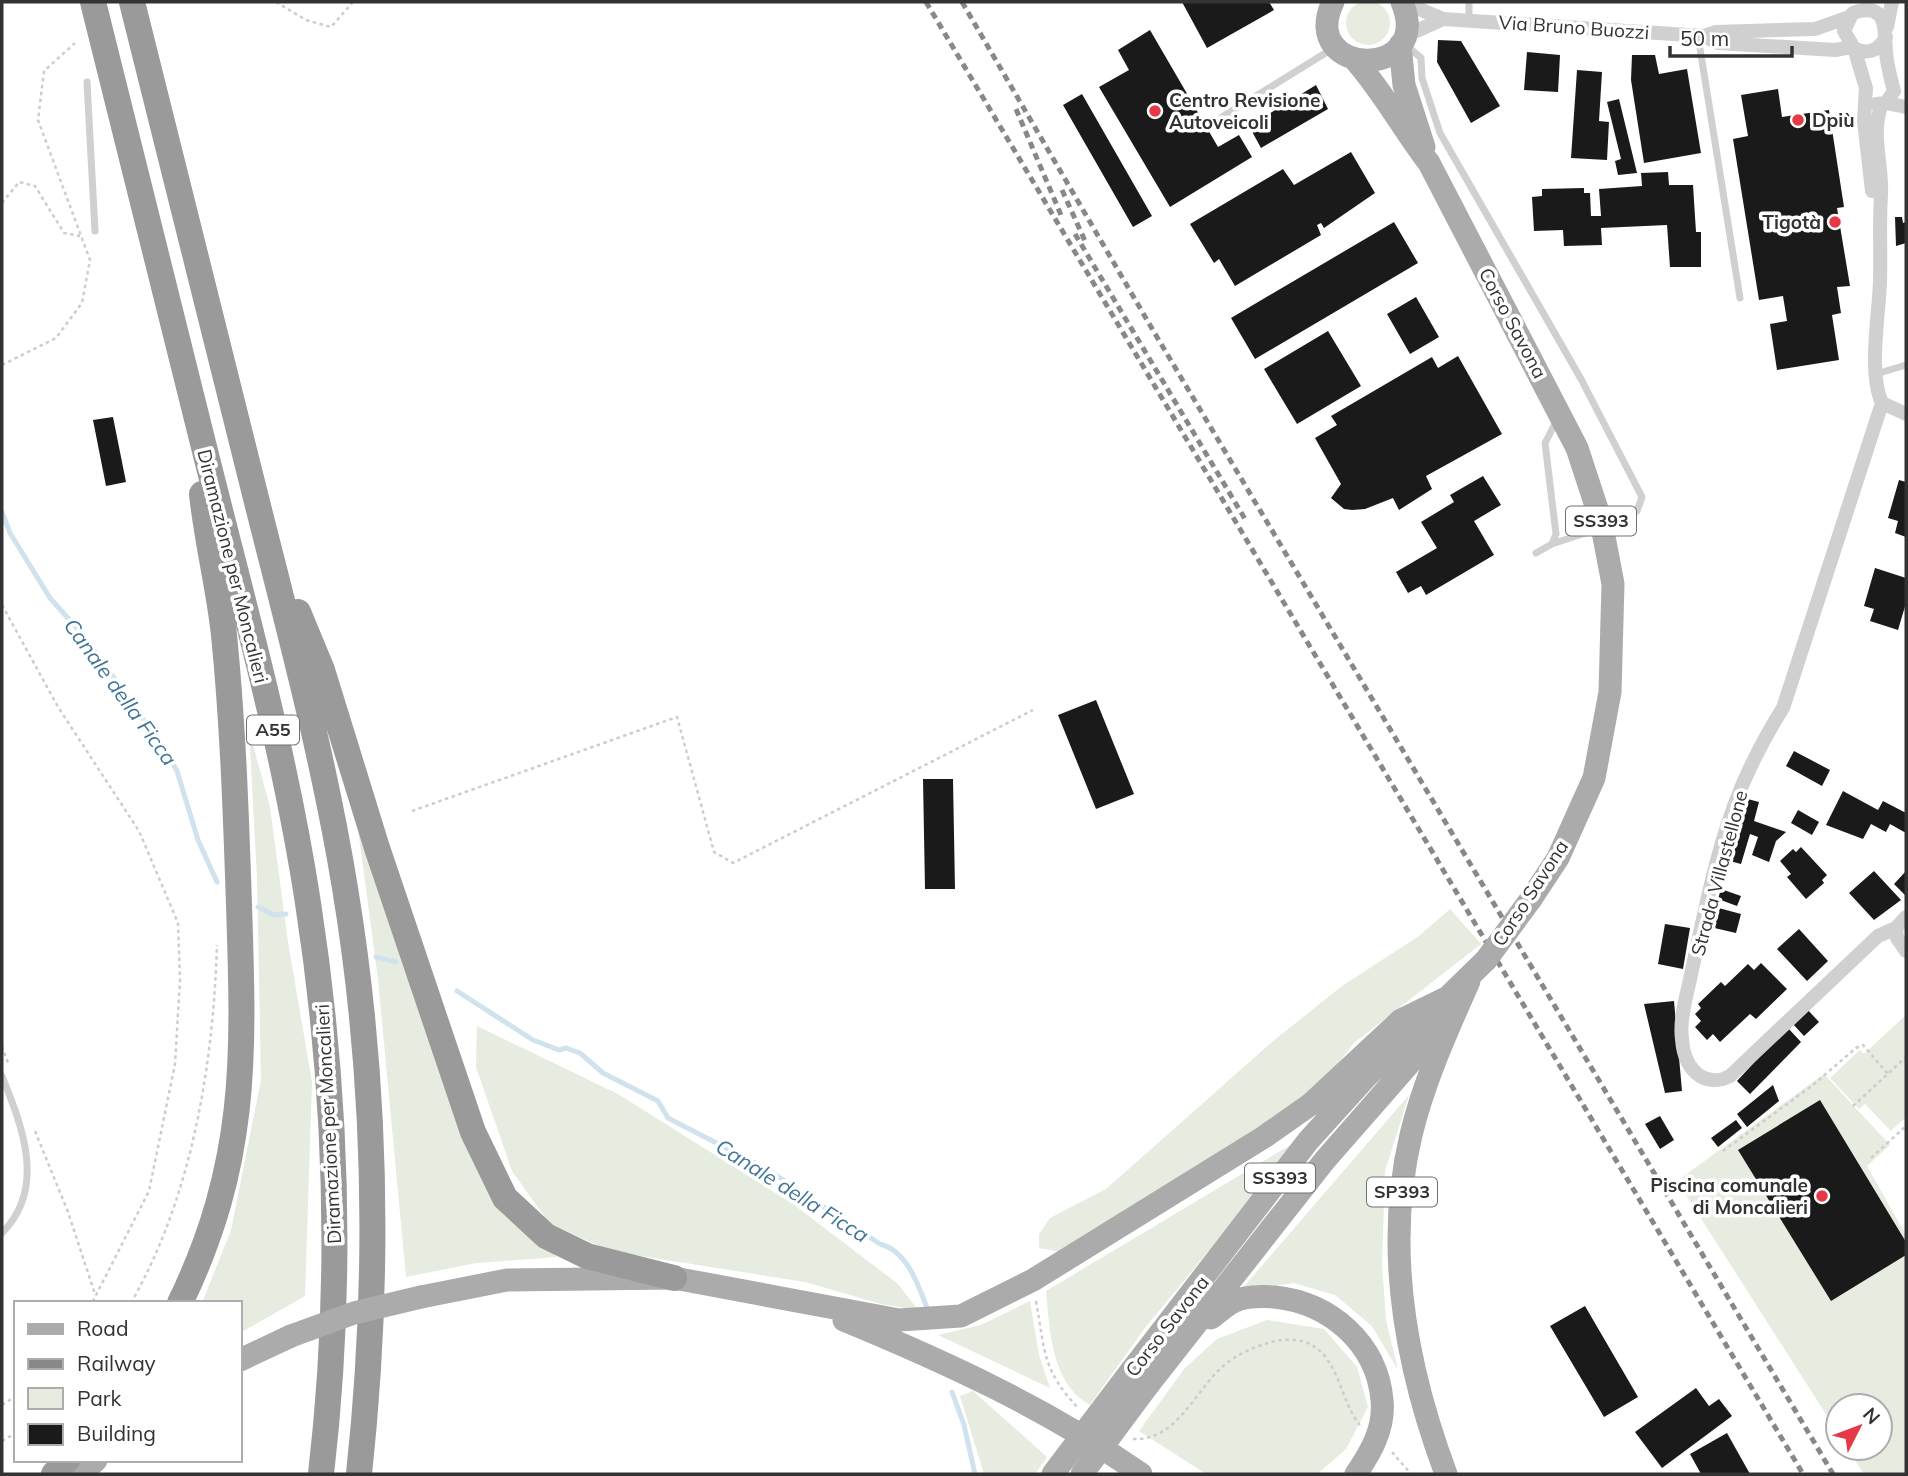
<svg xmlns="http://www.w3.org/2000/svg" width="1908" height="1476" font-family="Mulish,sans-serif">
<rect width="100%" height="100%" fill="#fff"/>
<path fill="#e6ecdf" d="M1346 23a22 22 0 1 1 44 0a22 22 0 1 1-44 0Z
M249 730 270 807 288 942 312 1082 305 1296 240 1333V1303H202L231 1230 261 1080 257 878Z
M356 814 504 1210 557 1257 476 1263 406 1277 378 979Z
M1450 909 1481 944 1354 1043 1315 1093 1061 1252 1039 1248V1234L1050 1218 1106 1189 1272 1042 1342 986 1419 936Z
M1906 1015V1117L1891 1131 1865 1104 1859 1109 1830 1078 1860 1050 1864 1054Z
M477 1026 618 1094 793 1204 898 1284 918 1310 881 1304 805 1282 610 1251 549 1223 512 1171 476 1067Z
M1824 1074 1890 1145 1867 1166 1906 1235V1474H1864L1847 1448H1880V1406H1838V1433L1677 1181Z
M1409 1095 1385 1171 1382 1264 1386 1320 1398 1370 1372 1326 1335 1295 1294 1283 1240 1291Z
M1302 1138 1144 1329 1090 1405C1051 1383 1050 1332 1046 1291Z
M1030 1301 1039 1355 1050 1388 938 1335 981 1325Z
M1267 1320 1324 1329 1357 1367 1368 1407 1346 1449 1317 1474H1206L1139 1431 1185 1368 1217 1339Z
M973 1391 1047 1457 1035 1474H984L960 1396Z"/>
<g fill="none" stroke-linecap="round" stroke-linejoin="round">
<path stroke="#cfe2ee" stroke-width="5" d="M2 512 10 533 50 598 84 636 164 748 177 771 198 840 217 882
M258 907 274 915 286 914
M376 957 396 962
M457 991 533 1040 559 1050 566 1048 580 1053 603 1073 658 1101 668 1118 765 1168 880 1244C907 1251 918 1284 927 1308
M952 1392 964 1425 975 1474"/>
</g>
<path fill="#1a1a1a" d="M1182 2H1269L1274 10 1207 48Z
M1150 30 1218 147 1239 135 1252 157 1170 207 1099 87 1129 70 1118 50Z
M1438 40 1461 41 1500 106 1471 123 1437 62Z
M1527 52 1560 55 1558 92 1524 90Z
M1632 55H1655L1659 74 1687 69 1701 153 1644 163 1631 80Z
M1577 70 1602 72 1599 121 1609 122 1607 160 1571 158Z
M1316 85 1328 109 1261 148 1249 126Z
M1778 89 1782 117 1829 110 1844 207 1837 208 1850 286 1837 287 1841 313 1832 315 1839 360 1777 370 1770 324 1787 321 1783 296 1759 300 1733 139 1748 136 1741 95Z
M1082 94 1152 216 1133 227 1063 105Z
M1619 99 1637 173 1618 175 1615 161 1621 159 1607 102Z
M1351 152 1375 193 1324 228 1321 223 1317 225 1321 235 1235 286 1219 259 1214 263 1190 224 1283 169 1294 185Z
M1668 172 1669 185H1693L1696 232H1701V267H1670L1667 225 1601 228 1602 245 1564 246 1563 230 1534 231 1532 197 1542 196V189L1584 188V193H1590L1591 216H1601L1599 189 1642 186 1641 173Z
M1895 217H1902L1903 223 1906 222V243L1896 246Z
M1394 222 1418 263 1255 359 1231 318Z
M1416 297 1439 337 1410 354 1387 314Z
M1328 331 1361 386 1297 424 1264 369Z
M1458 356 1502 434 1426 476 1432 489 1399 510 1393 498 1365 509 1352 510 1344 509 1331 498 1341 484 1315 438 1337 425 1331 416 1432 357 1438 368Z
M113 417 126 482 106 486 93 420Z
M1483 476 1501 505 1474 521 1494 555 1426 595 1421 586 1408 593 1396 572 1437 548 1421 522 1454 502 1450 495Z
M1899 480 1906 482V537L1895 533 1898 521 1888 518Z
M1875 568 1906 578V603L1898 630 1870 621 1874 609 1864 606Z
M1096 700 1134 794 1096 809 1058 715Z
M1794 751 1830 770 1822 786 1786 766Z
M923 779H953L955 889H925Z
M1843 791 1878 810 1883 801 1906 813V833L1890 824 1886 832 1871 824 1863 839 1826 825Z
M1744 798 1759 802 1754 821 1786 832 1776 841 1769 862 1752 855 1758 837 1750 834 1741 864 1726 860Z
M1798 810 1819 822 1812 835 1791 823Z
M1801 847 1827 875 1822 880 1824 883 1806 899 1787 877 1791 874 1780 861 1793 849 1796 852Z
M1874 871 1901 900 1874 920 1849 893Z
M1906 871V896L1894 884Z
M1721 889 1741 896 1737 906 1718 899Z
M1715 907 1741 914 1736 933 1710 927Z
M1665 924 1690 928 1683 969 1658 964Z
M1799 929 1828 961 1807 981 1777 949Z
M1761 963 1787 989 1756 1019 1750 1014 1720 1042 1713 1034 1707 1040 1695 1027 1701 1021 1695 1014 1701 1008 1698 1004 1721 982 1725 986 1748 964 1754 970Z
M1674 1001 1682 1091 1665 1093 1644 1004Z
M1807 1009 1819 1022 1804 1036 1792 1023Z
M1787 1027 1801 1042 1750 1094 1737 1081Z
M1773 1085 1779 1101 1747 1127 1737 1114Z
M1820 1100 1906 1242V1255L1831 1301 1738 1150Z
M1660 1116 1674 1140 1660 1149 1645 1124Z
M1736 1120 1742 1128 1718 1147 1711 1138Z
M1585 1306 1638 1397 1604 1417 1550 1326Z
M1696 1388 1709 1406 1719 1399 1732 1416 1662 1468 1635 1432Z
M1727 1433 1750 1474H1701L1690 1454Z"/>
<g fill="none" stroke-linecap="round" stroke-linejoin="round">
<path stroke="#cdcdcd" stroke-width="2.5" stroke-dasharray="3.5 3.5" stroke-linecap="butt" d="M276 2 306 20 331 27 353 2
M2 203 19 182 35 186 64 233 80 236
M2 365 56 338 82 303 90 260 38 120 44 71 75 43
M2 605 58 707 139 831 178 923 180 980 175 1064 149 1191 92 1303
M412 811 677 717 714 852 733 863 1033 710
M2 1046 9 1066
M1853 1106 1906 1057
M35 1131 68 1212 95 1294
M1723 1151 1813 1085 1856 1048 1863 1045 1888 1074
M1871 1158 1906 1126
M1036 1301C1045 1351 1042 1370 1079 1409
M131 1303C192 1196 213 1067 217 945
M2 1405 16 1396
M1133 1439C1176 1441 1194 1393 1221 1368 1234 1356 1251 1348 1268 1343 1280 1339 1298 1338 1310 1344 1340 1360 1340 1401 1360 1425
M2 1441 16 1433
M1392 1452 1411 1474"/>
<path stroke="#d0d0d0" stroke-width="7" d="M1469 2V20
M1698 36 1740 298
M1407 46 1421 58 1422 78 1440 133 1581 379 1642 497 1637 511 1617 526
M87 82 95 231
M1222 117 1332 49
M1876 374 1906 365
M1552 544 1585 533
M1536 553 1552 544 1556 534 1545 443 1557 420
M2 1076C22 1126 47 1188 2 1233"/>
<path stroke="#d0d0d0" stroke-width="14" d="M1403 2 1443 19 1704 36 1718 43 1835 50 1852 47
M1853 13C1890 0 1884 34 1886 52 1887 66 1891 79 1894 91L1886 103 1876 104
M1852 14 1844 31 1854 48C1867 55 1879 51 1886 37
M1887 27 1892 2
M1405 36 1443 19
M1704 36 1716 32 1815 29 1849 17
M1854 48 1866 88 1864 121 1872 191
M1886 103 1906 107
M1882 403 1783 708C1767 733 1753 760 1741 788 1717 846 1705 910 1692 970 1688 991 1679 1018 1682 1039 1683 1054 1687 1067 1700 1076 1710 1082 1721 1081 1730 1076L1878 936 1896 928 1906 917
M1882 403C1868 373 1879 315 1880 281 1881 251 1879 224 1881 195 1883 166 1870 132 1882 104
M1882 403 1906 414
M1896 928 1897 938 1906 951"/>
<path stroke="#ababab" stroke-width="23" d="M1333 2C1297 77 1435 82 1402 2
M1400 45 1404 85 1424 147
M1355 60C1383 92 1403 129 1429 163L1577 448 1601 521 1613 584 1610 692 1594 778 1558 858 1531 899
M421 1297 507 1280 674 1278 899 1320 961 1316 1033 1280 1264 1137 1311 1104 1401 1020 1444 999
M1211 1318C1218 1313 1225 1306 1233 1302 1244 1296 1263 1296 1275 1297 1330 1303 1377 1343 1382 1400 1385 1428 1371 1452 1356 1474
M844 1320C948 1363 1048 1409 1141 1474
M240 1360 291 1336
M1131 1371 1308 1141 1366 1077 1486 960
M1149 1384 1325 1160 1444 1024
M81 1474 96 1460
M1446 1474C1406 1367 1384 1248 1411 1135 1424 1081 1447 1031 1469 981"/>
<path stroke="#9a9a9a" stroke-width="26" d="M93 2C131 153 168 304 206 455 243 603 285 752 308 903 337 1091 343 1285 321 1474
M132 2C174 170 216 338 258 506 290 633 324 759 345 888 377 1082 380 1279 359 1474
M298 612 322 670 377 848 473 1132 505 1198 546 1236 587 1256 674 1278
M180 1303C248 1162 244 1056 239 905 236 815 233 725 224 635 219 588 207 542 202 494
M54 1474 67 1460"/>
<path stroke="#888" stroke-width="5" stroke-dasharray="7 5" stroke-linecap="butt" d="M926 2 1803 1474
M962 2 1154 332 1833 1474
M1016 109 1061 215
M1062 190 1085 241
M1075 234 1245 519"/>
<path stroke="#ababab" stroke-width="23" d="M1486 960 1531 899
M291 1336 354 1313 421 1297
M1053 1474 1131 1371
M1082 1474 1149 1384"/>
</g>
<g fill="#e63946" stroke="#fff" stroke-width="2.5">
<circle cx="1155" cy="111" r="7"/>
<circle cx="1798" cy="120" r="7"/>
<circle cx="1835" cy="222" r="7"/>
<circle cx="1822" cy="1196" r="7"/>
</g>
<g text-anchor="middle" stroke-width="7" stroke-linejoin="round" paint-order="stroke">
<g fill="#fff" stroke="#707070" stroke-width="2">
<rect x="1566" y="506.5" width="70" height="29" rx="5"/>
<rect x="247" y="715.5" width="52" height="29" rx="5"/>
<rect x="1245" y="1163.5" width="70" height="29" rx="5"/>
<rect x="1367" y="1177.5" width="70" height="29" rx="5"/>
</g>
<g font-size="18" font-weight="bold" fill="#333">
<text x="1601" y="527">SS393</text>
<text x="273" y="736">A55</text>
<text x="1280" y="1184">SS393</text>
<text x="1402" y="1198">SP393</text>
</g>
<g font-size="19" fill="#333" stroke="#fff">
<text transform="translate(1574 27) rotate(4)" y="7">Via Bruno Buozzi</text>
<text transform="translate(1513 323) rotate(62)" y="7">Corso Savona</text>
<text transform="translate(233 566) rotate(76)" y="7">Diramazione per Moncalieri</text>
<text transform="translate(1719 873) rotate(-75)" y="7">Strada Villastellone</text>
<text transform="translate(1530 893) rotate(-57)" y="7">Corso Savona</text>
<text transform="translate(328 1124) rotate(-93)" y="7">Diramazione per Moncalieri</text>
<text transform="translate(1167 1326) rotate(-52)" y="7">Corso Savona</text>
</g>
<g font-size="19" font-weight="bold" fill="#333" stroke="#fff" text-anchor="start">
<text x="1169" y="107">Centro Revisione<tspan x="1169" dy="22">Autoveicoli</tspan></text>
<text x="1812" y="127">Dpiù</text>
<text x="1821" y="229" text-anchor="end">Tigotà</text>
<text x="1808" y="1192" text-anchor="end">Piscina comunale<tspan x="1808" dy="22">di Moncalieri</tspan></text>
</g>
<g font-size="21" font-style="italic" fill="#3f7597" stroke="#fff">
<text transform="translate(120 692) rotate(54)" y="7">Canale della Ficca</text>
<text transform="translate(792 1191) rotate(32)" y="7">Canale della Ficca</text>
</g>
</g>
<rect width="1908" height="1476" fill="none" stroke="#333333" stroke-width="7"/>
<rect x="14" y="1301" width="228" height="161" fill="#ffffff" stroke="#adadad" stroke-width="2"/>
<rect x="28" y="1324" width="35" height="10" fill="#ababab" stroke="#adadad" stroke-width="2"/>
<text x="77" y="1336" font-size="21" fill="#333333">Road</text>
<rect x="28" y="1359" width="35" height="10" fill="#888888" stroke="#adadad" stroke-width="2"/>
<text x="77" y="1371" font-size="21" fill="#333333">Railway</text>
<rect x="28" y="1388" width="35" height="21" fill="#e6ecdf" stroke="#adadad" stroke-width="2"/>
<text x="77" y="1406" font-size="21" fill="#333333">Park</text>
<rect x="28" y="1424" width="35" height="21" fill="#1a1a1a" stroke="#adadad" stroke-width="2"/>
<text x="77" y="1441" font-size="21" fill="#333333">Building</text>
<g transform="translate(1859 1427) rotate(48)"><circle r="33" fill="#ffffff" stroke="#adadad" stroke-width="2"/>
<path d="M0-5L12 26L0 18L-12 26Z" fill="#e63946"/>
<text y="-10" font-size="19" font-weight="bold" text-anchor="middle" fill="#333333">N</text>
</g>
<path d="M1670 46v10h122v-10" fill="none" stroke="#333333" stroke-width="3.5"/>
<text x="1680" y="46" font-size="21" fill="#333333" stroke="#ffffff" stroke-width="5" paint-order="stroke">50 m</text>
</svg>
